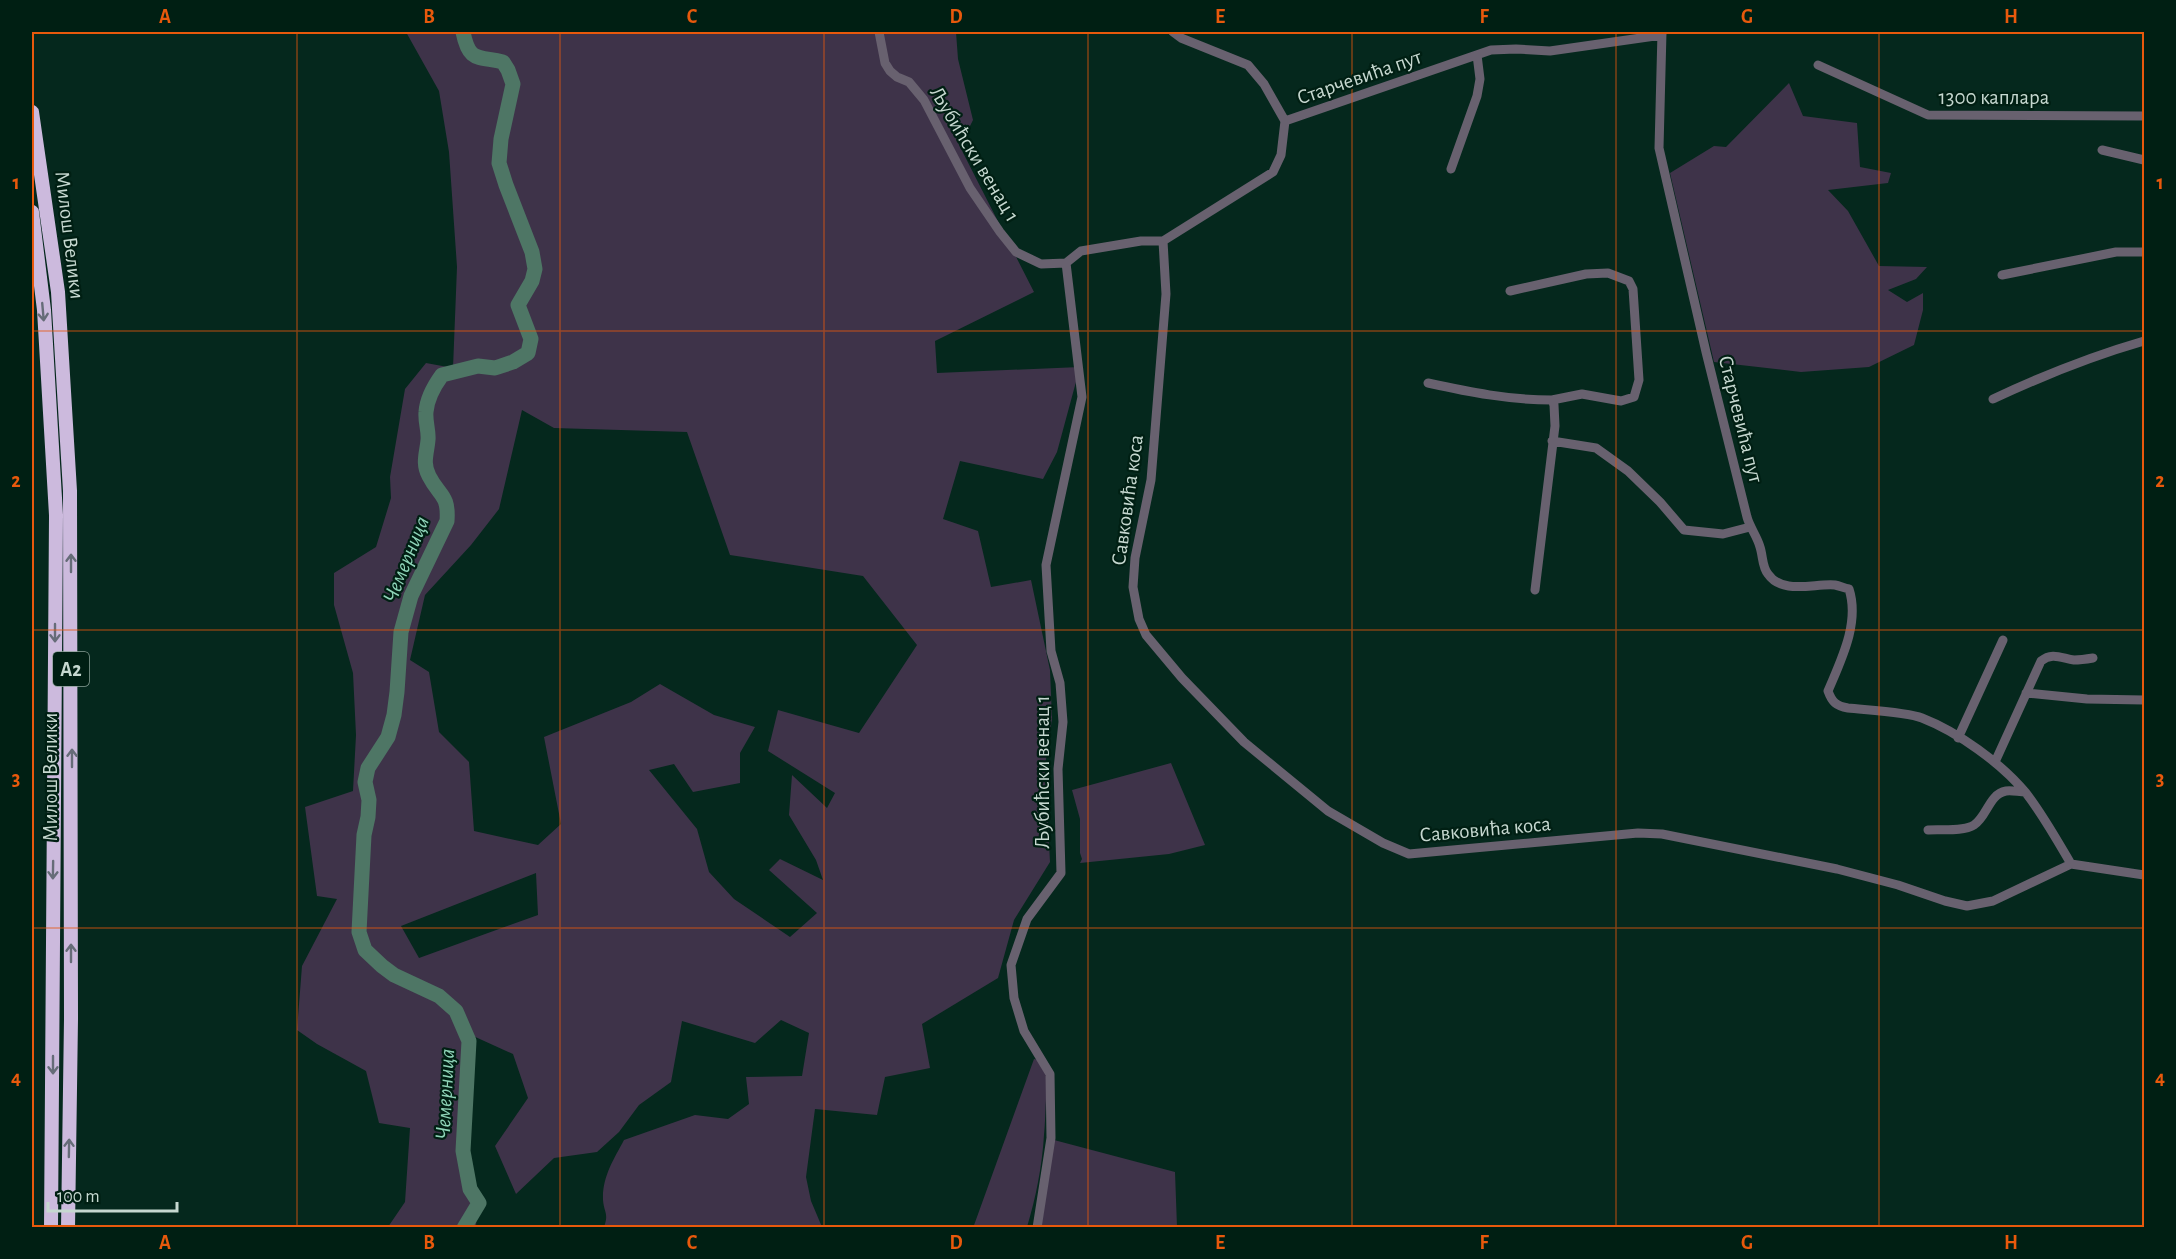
<svg xmlns="http://www.w3.org/2000/svg" width="2176" height="1259" font-family="'Alegreya Sans',sans-serif">
<rect width="100%" height="100%" fill="#05281d"/>
<path fill="#3e3349" fill-rule="evenodd" d="M406 32H956L958 59 973 120 968 130 956 139 1034 292 935 341 937 373 1080 367 1057 452 1043 479 960 461 943 519 978 531 991 587 1031 580 1050 670 1052 719 1045 766 1050 862 1014 920 998 978 922 1024 930 1068 885 1077 877 1115 815 1109 806 1177 811 1201 822 1227H604C609 1213 604 1213 603 1200 602 1177 614 1159 624 1140L695 1115 728 1119 749 1104 746 1077 802 1076 809 1033 781 1020 755 1043 682 1021 671 1082 639 1105 619 1132 597 1152 554 1158 516 1194 495 1146 528 1098 513 1054 471 1035 473 1080 468 1164 477 1207 476 1228 388 1227 405 1202 410 1128 379 1123 366 1071 317 1044 297 1030 302 966 337 899 317 896 305 807 353 791 356 735 353 673 334 605V573L376 547 391 498 390 477 405 389 426 363 453 368 457 267 449 152 439 91ZM522 410 554 428 687 432 730 555 863 576 917 645 859 733 778 710 768 751 835 793 827 808 792 775 789 815 816 860 823 880 780 859 769 870 817 913 790 937 734 899 709 872 697 829 649 770 674 764 693 792 740 783V753L755 727 714 715 660 684 631 702 544 737 561 824 538 845 474 831 469 762 439 732 429 672 410 660 425 595 471 545 499 509ZM536 873 538 915 419 958 401 926Z
M1789 83 1803 116 1857 123 1860 167 1891 173 1888 183 1828 190 1848 211 1879 266 1927 267 1916 279 1888 290 1907 302 1923 293V310L1914 345 1869 367 1801 372 1714 362 1670 173 1714 146 1726 147Z
M1171 763 1205 845 1169 854 1080 863 1082 859 1080 853V819L1072 790Z
M1034 1059 1039 1060 1049 1074C1045 1095 1046 1114 1044 1135 1042 1167 1036 1197 1027 1227L973 1228Z
M1054 1140 1175 1172 1177 1227 1041 1228Z"/>
<g fill="none" stroke-linecap="round" stroke-linejoin="round">
<path stroke="#4e7665" stroke-width="15" d="M463 32C469 62 477 56 503 62L508 70 513 84 501 139 499 163 506 185 532 252 535 269 532 281 518 305 531 339 528 353 513 362 495 368 478 366 442 375C434 386 427 398 426 412 425 422 429 431 428 440 427 453 422 463 429 476 439 496 449 494 447 521L411 596 401 632 397 692 394 715 388 737 368 768 365 782 369 800 368 817 364 835 359 932 365 950 382 966 394 975 439 996 456 1011 469 1041 463 1151 470 1189 479 1203 464 1228"/>
<path stroke="#68616f" stroke-width="9" d="M879 32 885 63 890 71 897 77 909 82 924 100 970 188 1000 232 1016 252 1041 264 1066 263 1082 397 1046 565 1051 651 1060 683 1063 722 1058 769 1061 873 1027 919 1011 965 1014 998 1024 1031 1050 1074 1051 1138 1037 1228
M1173 32 1181 38 1248 65 1264 84 1285 121
M1662 32 1659 148 1706 352 1747 517C1750 528 1757 536 1760 547 1763 556 1762 567 1768 574 1782 595 1815 583 1835 585 1840 586 1844 588 1849 589 1860 623 1841 660 1828 691 1832 702 1836 706 1848 708 1866 710 1907 712 1922 718 1958 732 2001 763 2026 793 2043 815 2057 840 2071 864
M1818 65 1928 115 2144 116
M1285 121 1491 50 1516 49 1550 51 1662 35
M2102 150 2144 160
M1451 169 1477 96 1480 79 1477 55
M1163 241 1166 294 1151 480 1135 558 1133 587 1139 619 1146 635 1182 678 1244 742 1328 811 1383 843 1409 854 1638 833 1662 834 1837 869 1898 885 1945 901 1967 906 1993 901 2071 864 2144 875
M1163 241 1273 172 1281 155 1285 121
M1066 263 1081 251 1141 241H1163
M2002 275 2116 252H2144
M1510 291 1586 274 1608 273 1629 281 1633 289 1639 380 1634 397 1621 401 1582 394 1552 400 1554 405 1555 426 1535 590
M1428 383C1469 392 1509 400 1552 400
M1993 399C2042 376 2092 356 2144 341
M1552 441 1596 448 1628 471 1660 502 1684 530 1723 534 1750 527
M2026 693 2087 699 2144 700
M1958 738 2003 640
M1995 762 2041 661C2052 652 2061 658 2074 660 2080 660 2087 659 2093 658
M1928 830C1941 829 1963 832 1974 825 1987 817 1989 794 2006 791 2012 790 2019 792 2025 792"/>
<path stroke="#ccbadd" stroke-width="14" d="M32 112 58 292 70 491 71 1019 68 1228
M32 212 44 310 56 515 51 1228"/>
</g>
<defs><path id="oneway-shaft" d="M-6 0H5M1.5-3L5.5 0L1.5 3" fill="none" stroke-width="1.6" stroke-linecap="round" stroke-linejoin="round" transform="scale(1.5)"/></defs>
<g stroke="#666c78">
<use href="#oneway-shaft" transform="translate(43 312) rotate(85)"/>
<use href="#oneway-shaft" transform="translate(71 563) rotate(-90)"/>
<use href="#oneway-shaft" transform="translate(55 633) rotate(90)"/>
<use href="#oneway-shaft" transform="translate(72 758) rotate(-90)"/>
<use href="#oneway-shaft" transform="translate(53 870) rotate(91)"/>
<use href="#oneway-shaft" transform="translate(71 953) rotate(-90)"/>
<use href="#oneway-shaft" transform="translate(53 1065) rotate(90)"/>
<use href="#oneway-shaft" transform="translate(69 1148) rotate(-89)"/>
</g>
<path fill="none" stroke="#e8590c" stroke-width="1.5" stroke-opacity="0.55" d="M297 32V1228M560 32V1228M824 32V1228M1088 32V1228M1352 32V1228M1616 32V1228M1879 32V1228M32 331H2144M32 630H2144M32 928H2144"/>
<g text-anchor="middle" stroke-width="4.5" stroke-linejoin="round" paint-order="stroke">
<rect fill="#001f13" stroke="#8ba097" stroke-width="1.5" x="53" y="652" width="36" height="34" rx="4.5"/>
<g font-size="20" font-weight="bold" fill="#c6d8d0">
<text x="71" y="676">A2</text>
</g>
<g font-size="21" fill="#c6d8d0" stroke="#001f13">
<text transform="translate(1359 77) rotate(-19)" y="7">Старчевића пут</text>
<text x="1994" y="104">1300 каплара</text>
<text transform="translate(975 154) rotate(59)" y="7">Љубићски венац 1</text>
<text transform="translate(70 235) rotate(83)" y="7">Милош Велики</text>
<text transform="translate(1741 419) rotate(76)" y="7">Старчевића пут</text>
<text transform="translate(1127 500) rotate(-82)" y="7">Савковића коса</text>
<text transform="translate(1042 772) rotate(-90)" y="7">Љубићски венац 1</text>
<text transform="translate(50 777) rotate(-90)" y="7">Милош Велики</text>
<text transform="translate(1485 829) rotate(-5)" y="7">Савковића коса</text>
</g>
<g font-size="22" font-style="italic" fill="#8ed4b8" stroke="#001f13">
<text transform="translate(405 559) rotate(-68)" y="8">Чемерница</text>
<text transform="translate(444 1094) rotate(-87)" y="8">Чемерница</text>
</g>
</g>
<rect width="2176" height="1259" fill="none" stroke="#001f13" stroke-width="66"/>
<path d="M48 1202v9h129v-9" fill="none" stroke="#c6d8d0" stroke-width="3"/>
<text x="57" y="1202" font-size="18" fill="#c6d8d0" stroke="#001f13" stroke-width="4.5" paint-order="stroke">100 m</text>
<rect x="33" y="33" width="2110" height="1193" fill="none" stroke="#e8590c" stroke-width="2"/>
<g font-size="20" text-anchor="middle" font-weight="bold" fill="#e8590c">
<text x="165" y="23">A</text>
<text x="429" y="23">B</text>
<text x="692" y="23">C</text>
<text x="956" y="23">D</text>
<text x="1220" y="23">E</text>
<text x="1484" y="23">F</text>
<text x="1747" y="23">G</text>
<text x="2011" y="23">H</text>
<text x="16" y="189">1</text>
<text x="2160" y="189">1</text>
<text x="16" y="487">2</text>
<text x="2160" y="487">2</text>
<text x="16" y="785">3</text>
<text x="2160" y="785">3</text>
<text x="16" y="1084">4</text>
<text x="2160" y="1084">4</text>
<text x="165" y="1249">A</text>
<text x="429" y="1249">B</text>
<text x="692" y="1249">C</text>
<text x="956" y="1249">D</text>
<text x="1220" y="1249">E</text>
<text x="1484" y="1249">F</text>
<text x="1747" y="1249">G</text>
<text x="2011" y="1249">H</text>
</g>
</svg>
